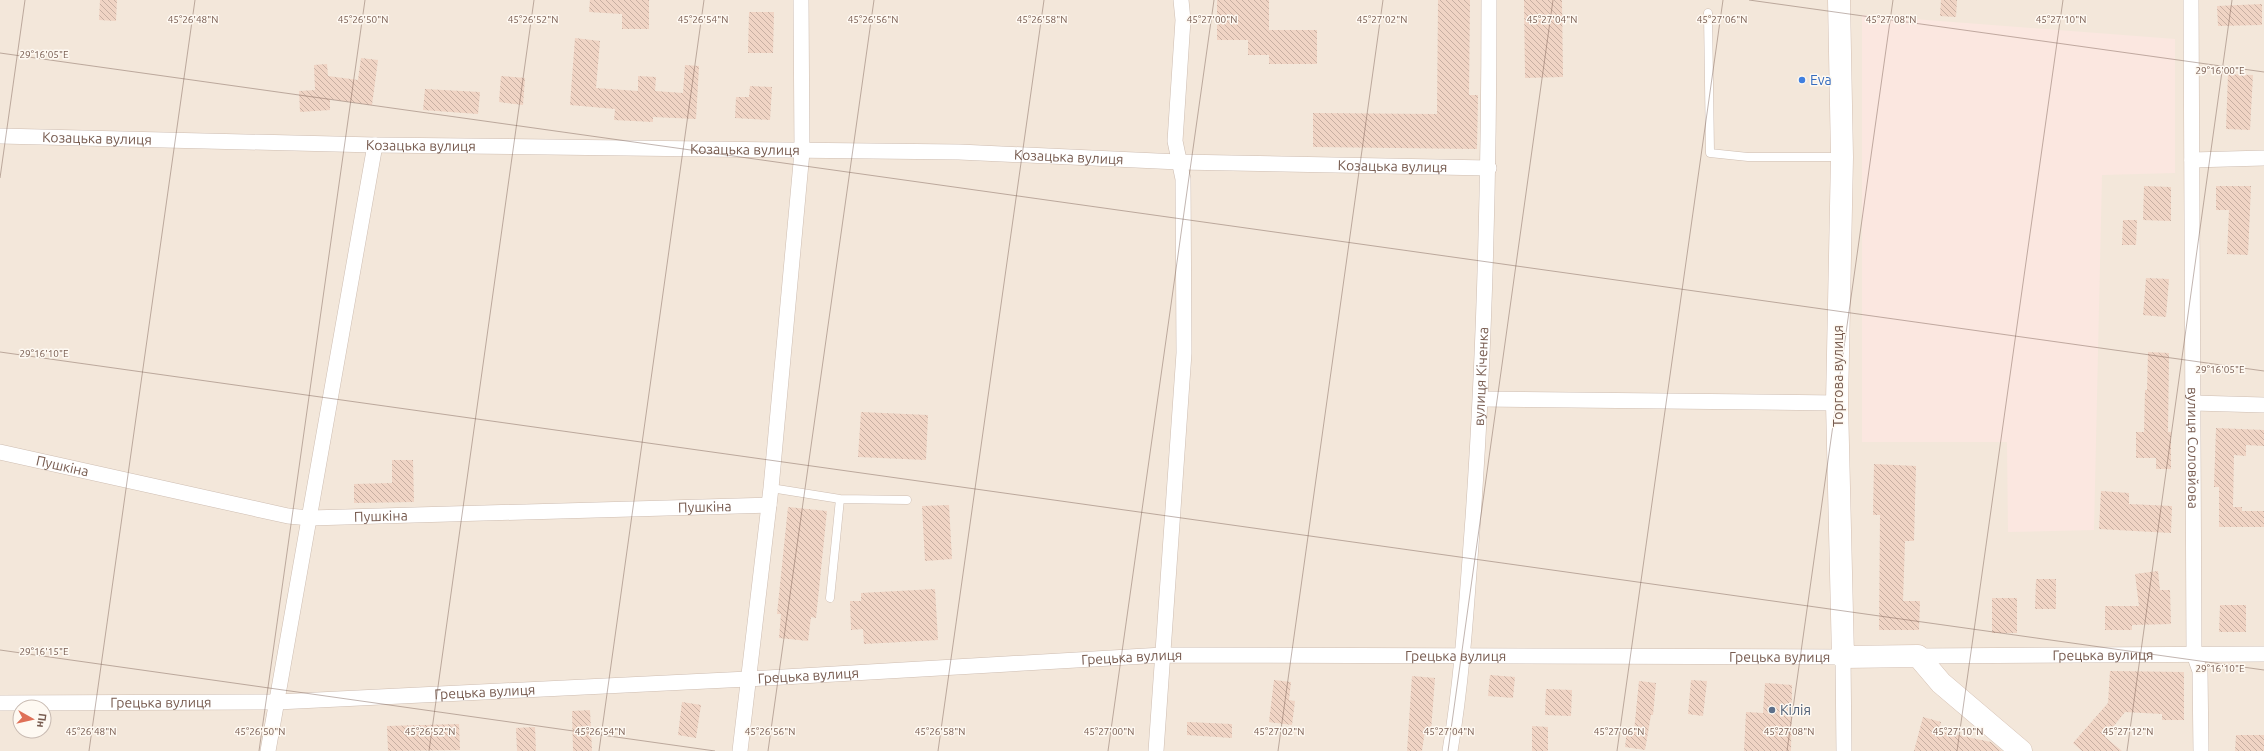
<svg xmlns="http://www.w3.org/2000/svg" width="2264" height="751" font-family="Ubuntu,sans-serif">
<defs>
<pattern id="building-back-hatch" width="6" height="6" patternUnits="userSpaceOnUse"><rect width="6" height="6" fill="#f0d4c4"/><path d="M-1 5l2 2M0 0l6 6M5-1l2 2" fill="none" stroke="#c7afa2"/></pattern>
</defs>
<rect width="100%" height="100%" fill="#fcf5eb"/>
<path fill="#f3e7da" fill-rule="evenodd" d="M0 0H2264V751H0ZM20 707H44V731H20Z"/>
<path fill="#fbe7e0" d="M1862 15 2175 39V173L2102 175 2094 530 2008 532 2007 442H1862Z"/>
<path fill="url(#building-back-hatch)" d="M100 0H117L116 21 99 20Z
M590 0H649V29H622V14L589 12Z
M1217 0H1269V30H1317V64H1269V55H1248V40H1217Z
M1438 0H1470L1469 95H1478L1477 149 1313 147V113L1437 114Z
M1524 0H1562L1563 77 1525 78Z
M1941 0H1957L1956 17 1940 16Z
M2262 4V25L2218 26 2217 6Z
M749 12H774L773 53H748Z
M575 38 600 41 596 88 638 91V76L656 77 655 91 683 93 685 65 699 66 696 119 653 117V122L614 120 615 109 570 105Z
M361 58 378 60 372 105 330 99V110L300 112 299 91 315 90 314 65 327 64 328 76 358 80Z
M2228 74 2253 75 2250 130 2226 129Z
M501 76 525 78 523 105 499 102Z
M750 86 772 87 770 120 735 118 736 97H749Z
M425 89 480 92 478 114 423 110Z
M2144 186 2171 187V221L2143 220Z
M2216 186H2251L2248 255 2227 254 2229 210H2216Z
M2123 220H2137L2136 245H2122Z
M2146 278 2169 279 2166 317 2143 315Z
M2148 352 2169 353 2168 432H2171V469H2156V458H2136V432H2144L2145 390H2147Z
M861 412 928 415 926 460 858 457Z
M2216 428 2264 430V446L2246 445V456L2234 455 2233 507H2242V511H2264V527H2219V487H2214Z
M392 460H413L414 502 354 503V484L392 483Z
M1874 464 1916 466 1914 541H1905L1903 601H1920L1919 630H1879L1880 515H1873Z
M2101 491 2129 493V504L2172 506 2171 533 2099 529Z
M949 505 952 559 925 561 922 506Z
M788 507 827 511 816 618 811 617 808 641 779 638 781 614H777Z
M2158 571 2160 590H2170L2171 624 2132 625V630H2105V606H2139L2135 574Z
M2036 579H2056V609H2035Z
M935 589 938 640 864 644 863 629 851 630 850 601H861V593Z
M1992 598H2017V633H1992Z
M2220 605H2246V632H2219Z
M2110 671 2184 672V720H2162V714L2125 712 2105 737 2122 751H2082L2073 743 2108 703Z
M1490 675 1515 677 1513 698 1488 696Z
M1412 676 1435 678 1431 731 1425 730 1422 751H1407Z
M1274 680 1291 682 1289 700 1295 701 1292 725 1269 722Z
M1691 680 1707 681 1703 716 1688 714Z
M1639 681 1656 683 1653 715H1651L1645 750 1625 747 1627 730 1634 731Z
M1765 683 1792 685 1791 751H1744L1746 712 1763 713Z
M1546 689 1572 690 1571 716 1545 715Z
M682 702 701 705 696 738 678 735Z
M590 710 592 751H573L572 711Z
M1923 717 1941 722 1939 731 1991 742 2002 751H1914Z
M1187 722 1232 724V738L1187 735Z
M459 724 460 750 388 751 387 726Z
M1532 726 1548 727V751H1532Z
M535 727 536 751H517L516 728Z
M2236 735H2264V751H2235Z"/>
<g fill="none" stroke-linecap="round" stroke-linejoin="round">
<defs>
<path id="lane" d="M1708 13 1710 153 1748 157H1841
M771 488 840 499 907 500
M830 598 840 499"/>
<g id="street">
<path id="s1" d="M2191 0 2194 654 2200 671 2201 751"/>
<path id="s2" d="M0 136 375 145 959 152 1179 162 1489 168"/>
<path d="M2192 160 2264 158"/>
<path d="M1481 399 1837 403"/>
<path d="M2194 403 2264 405"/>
<path id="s3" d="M0 452 288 516 310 518 769 505"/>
<path id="s4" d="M1918 656 2264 654"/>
<path id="s5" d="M0 703 277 702 748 679 1163 655 1843 657 1844 751"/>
<path d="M268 751 375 145"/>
<path d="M740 751 771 488 802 152 801 0"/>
<path d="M1156 751 1184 353 1183 179 1175 141 1183 20 1181 0"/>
<path id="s6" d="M1450 751C1463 674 1467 596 1473 518 1485 345 1489 173 1489 0"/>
</g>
<path id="secondary" d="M1839 0 1842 157 1837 403 1843 657 1918 656 1941 683 2021 751"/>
</defs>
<use href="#lane" stroke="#cebdb1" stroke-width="9"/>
<use href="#street" stroke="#cebdb1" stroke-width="16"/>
<use href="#secondary" stroke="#d4bfb1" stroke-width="23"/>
<use href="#lane" stroke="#fff" stroke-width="8"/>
<use href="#street" stroke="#fff" stroke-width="15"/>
<use href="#secondary" stroke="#fff" stroke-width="22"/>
</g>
<path fill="none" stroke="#775b4f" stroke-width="1" stroke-opacity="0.45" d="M1749 0 2264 72M0 53 2264 371M0 178 25 0M0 352 2264 670M0 650 715 751M89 751 195 0M259 751 365 0M429 751 534 0M599 751 704 0M768 751 874 0M938 751 1044 0M1108 751 1214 0M1278 751 1383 0M1448 751 1553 0M1617 751 1723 0M1787 751 1893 0M1957 751 2063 0M2127 751 2232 0"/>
<circle fill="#3f7fe0" stroke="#fef9f2" stroke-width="1.5" cx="1802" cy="80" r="4"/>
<circle fill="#5c6f8a" stroke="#fef9f2" stroke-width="1.5" cx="1772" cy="710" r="4"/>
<g text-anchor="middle" stroke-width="3" stroke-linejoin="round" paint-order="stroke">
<g font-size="14" fill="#366cbe" stroke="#fef9f2" text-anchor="start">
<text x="1810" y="85">Eva</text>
</g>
<g font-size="14" fill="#775b4f" stroke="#fef9f2">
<text dy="5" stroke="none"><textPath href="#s2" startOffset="97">Козацька вулиця</textPath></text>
<text dy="5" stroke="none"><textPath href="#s2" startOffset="421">Козацька вулиця</textPath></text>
<text dy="5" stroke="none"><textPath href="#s2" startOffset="745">Козацька вулиця</textPath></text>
<text dy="5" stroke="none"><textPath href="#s2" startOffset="1069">Козацька вулиця</textPath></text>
<text dy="5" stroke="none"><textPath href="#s2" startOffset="1393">Козацька вулиця</textPath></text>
<text dy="5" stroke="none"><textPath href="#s6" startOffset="376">вулиця Кіченка</textPath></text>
<text transform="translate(1838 376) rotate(-90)" y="5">Торгова вулиця</text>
<text dy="5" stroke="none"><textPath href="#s1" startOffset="448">вулиця Соловйова</textPath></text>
<text dy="5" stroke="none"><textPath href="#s3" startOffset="64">Пушкіна</textPath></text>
<text dy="5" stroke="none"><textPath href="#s3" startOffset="712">Пушкіна</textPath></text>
<text dy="5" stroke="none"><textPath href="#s3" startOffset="388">Пушкіна</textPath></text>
<text dy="5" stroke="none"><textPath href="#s5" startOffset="1457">Грецька вулиця</textPath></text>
<text dy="5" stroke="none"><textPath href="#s4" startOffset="185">Грецька вулиця</textPath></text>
<text dy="5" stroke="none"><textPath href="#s5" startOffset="1133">Грецька вулиця</textPath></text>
<text dy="5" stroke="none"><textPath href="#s5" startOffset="1781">Грецька вулиця</textPath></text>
<text dy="5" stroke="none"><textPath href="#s5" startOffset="809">Грецька вулиця</textPath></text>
<text dy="5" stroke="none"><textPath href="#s5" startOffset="485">Грецька вулиця</textPath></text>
<text dy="5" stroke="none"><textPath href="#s5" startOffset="161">Грецька вулиця</textPath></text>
</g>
<g font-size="14" fill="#4e5e75" stroke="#fef9f2" text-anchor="start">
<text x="1780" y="715">Кілія</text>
</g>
</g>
<g font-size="10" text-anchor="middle" fill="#775b4f" stroke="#fef9f2" stroke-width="3" stroke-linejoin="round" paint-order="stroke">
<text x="193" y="23">45°26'48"N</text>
<text x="363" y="23">45°26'50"N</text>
<text x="533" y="23">45°26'52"N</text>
<text x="703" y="23">45°26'54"N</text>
<text x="873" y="23">45°26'56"N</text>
<text x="1042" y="23">45°26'58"N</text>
<text x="1212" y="23">45°27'00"N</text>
<text x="1382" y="23">45°27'02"N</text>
<text x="1552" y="23">45°27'04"N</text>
<text x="1722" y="23">45°27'06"N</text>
<text x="1891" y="23">45°27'08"N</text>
<text x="2061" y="23">45°27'10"N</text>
<text x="44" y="58">29°16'05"E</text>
<text x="2220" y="74">29°16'00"E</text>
<text x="44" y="357">29°16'10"E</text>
<text x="2220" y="373">29°16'05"E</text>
<text x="44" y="655">29°16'15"E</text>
<text x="2220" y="672">29°16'10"E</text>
<text x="91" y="735">45°26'48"N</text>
<text x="260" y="735">45°26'50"N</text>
<text x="430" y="735">45°26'52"N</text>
<text x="600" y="735">45°26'54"N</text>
<text x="770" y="735">45°26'56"N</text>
<text x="940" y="735">45°26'58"N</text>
<text x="1109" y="735">45°27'00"N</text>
<text x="1279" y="735">45°27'02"N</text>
<text x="1449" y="735">45°27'04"N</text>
<text x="1619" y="735">45°27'06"N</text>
<text x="1789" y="735">45°27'08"N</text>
<text x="1958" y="735">45°27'10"N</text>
<text x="2128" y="735">45°27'12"N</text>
</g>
<g transform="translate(32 719) rotate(98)"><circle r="19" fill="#fef9f2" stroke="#c8bab1"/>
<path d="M0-3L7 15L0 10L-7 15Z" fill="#df7057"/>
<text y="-6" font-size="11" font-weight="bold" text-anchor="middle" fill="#775b4f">Пн</text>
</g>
</svg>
